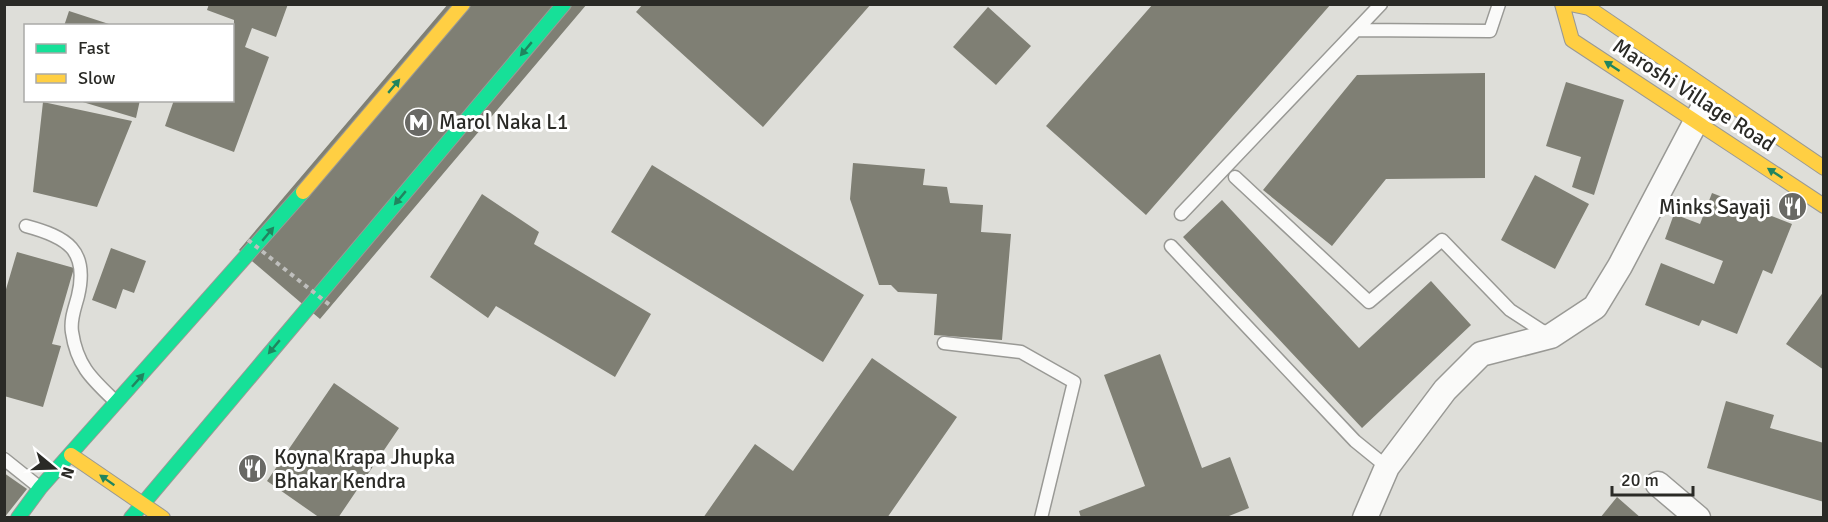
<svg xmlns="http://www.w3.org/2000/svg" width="1828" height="522" font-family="Signika,sans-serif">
<rect width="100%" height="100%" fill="#deded9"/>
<path fill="#7f7f74" d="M209 4H288L276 37 252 28 245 47 269 57 234 152 165 126 174 100H232L234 20 207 10Z
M448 4H587L320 319 239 250Z
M643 4H871L763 127 636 12Z
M1153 4H1331L1146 215 1046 126Z
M988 7 1031 46 996 85 953 47Z
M69 11 112 25V26H64Z
M1485 73V178L1386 179 1332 246 1263 190 1357 75Z
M1566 82 1624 100 1594 195 1572 187 1581 157 1546 146Z
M76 100H140L136 118Z
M43 102 132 121 97 207 33 192Z
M853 163 925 169 923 185 947 187 950 203 983 205 981 232 1011 234 1002 340 934 335 937 294 898 292 891 285H879L850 199Z
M652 165 864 295 823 362 611 232Z
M1535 175 1589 204 1555 269 1501 240Z
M1712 193 1792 224 1772 274 1763 270 1737 334 1702 320 1699 326 1645 305 1661 263 1714 284 1723 261 1665 239 1674 214 1700 224Z
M482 194 539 232 534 244 651 314 615 377 496 306 488 318 430 277Z
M1222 200 1359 348 1431 281 1471 325 1362 428 1183 237Z
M111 248 146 261 134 293 123 289 116 309 92 300Z
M17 252 74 268 52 344 61 346 43 407 4 396V296Z
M1824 291V370L1786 344Z
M1160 354 1202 468 1230 457 1249 508 1224 518H1081L1079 511 1145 486 1104 375Z
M872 358 957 417 887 518H703L755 444 793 471Z
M334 383 399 428 338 518H320L267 481Z
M1726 401 1774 415 1770 428 1824 443V502L1707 468Z
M4 473 27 489 4 518Z
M1617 497 1641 518H1600Z"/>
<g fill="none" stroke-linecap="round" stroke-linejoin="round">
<defs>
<path id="lane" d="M1357 30 1490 31 1499 4
M1235 177 1369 302 1442 240 1510 310 1550 336
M1181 214 1381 4
M26 226C67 237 89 250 78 296 75 308 70 319 72 332 77 366 92 379 115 401
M1171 246 1355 441 1387 467
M944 343 1021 352 1074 382 1041 518
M4 459 39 487"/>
<path id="street" d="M1658 484 1698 518
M1365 518 1387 467 1445 390 1481 354 1551 336 1595 307 1620 266 1703 108"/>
<path id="fast" d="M18 518 40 488 303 192
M131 518 564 4"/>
<path id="slow" d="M1562 4 1572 40 1824 206
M1570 4 1589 8 1824 168
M303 192 463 4
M71 455 163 518"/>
</defs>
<use href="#lane" stroke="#999995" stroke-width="15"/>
<use href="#street" stroke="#999995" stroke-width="27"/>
<use href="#fast" stroke="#999995" stroke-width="16"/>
<use href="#slow" stroke="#999995" stroke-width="16"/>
<use href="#lane" stroke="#fafaf9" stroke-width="12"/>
<use href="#street" stroke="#fafaf9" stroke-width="24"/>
<use href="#fast" stroke="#16e098" stroke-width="14"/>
<use href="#slow" stroke="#ffcf43" stroke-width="14"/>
<path stroke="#bfbfbd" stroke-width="4" stroke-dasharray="4.5 4.5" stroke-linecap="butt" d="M248 240 331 306"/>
</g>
<defs><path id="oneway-solid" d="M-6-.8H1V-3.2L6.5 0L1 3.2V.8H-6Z" transform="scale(1.5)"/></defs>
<g fill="#20855f">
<use href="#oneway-solid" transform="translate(526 49) rotate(130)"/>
<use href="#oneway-solid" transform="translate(1612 66) rotate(-147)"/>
<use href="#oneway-solid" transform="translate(394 86) rotate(-50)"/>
<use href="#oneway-solid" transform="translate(1775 173) rotate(-147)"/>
<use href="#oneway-solid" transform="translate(400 198) rotate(130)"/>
<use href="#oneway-solid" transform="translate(268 234) rotate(-50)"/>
<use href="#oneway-solid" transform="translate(274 347) rotate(130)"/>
<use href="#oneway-solid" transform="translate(138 380) rotate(-48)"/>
<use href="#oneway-solid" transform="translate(107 480) rotate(-145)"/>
</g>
<defs>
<symbol id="metro-disc" viewBox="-11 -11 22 22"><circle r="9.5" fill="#696965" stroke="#fff"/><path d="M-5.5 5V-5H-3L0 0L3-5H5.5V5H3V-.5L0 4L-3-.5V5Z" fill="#fff"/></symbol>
<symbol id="restaurant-disc" viewBox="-11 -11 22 22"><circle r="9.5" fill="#696965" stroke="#fff"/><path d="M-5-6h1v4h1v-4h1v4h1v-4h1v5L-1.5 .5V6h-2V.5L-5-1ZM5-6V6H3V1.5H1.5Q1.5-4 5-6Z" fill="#fff"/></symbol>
</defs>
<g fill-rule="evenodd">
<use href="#metro-disc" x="402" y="106" width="33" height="33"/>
<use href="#restaurant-disc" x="1776" y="190" width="33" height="33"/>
<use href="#restaurant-disc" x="236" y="452" width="33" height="33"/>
</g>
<g text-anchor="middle" stroke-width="6" stroke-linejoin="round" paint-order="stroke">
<g font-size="21" fill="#2a2a26" stroke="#fff">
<text transform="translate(1694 95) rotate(33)" y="7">Maroshi Village Road</text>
</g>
<g font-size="21" fill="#2a2a26" stroke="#fff" text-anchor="start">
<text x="439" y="129">Marol Naka L1</text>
<text x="1771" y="214" text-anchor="end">Minks Sayaji</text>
<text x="274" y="464">Koyna Krapa Jhupka<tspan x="274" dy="24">Bhakar Kendra</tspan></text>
</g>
</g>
<rect width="1828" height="522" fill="none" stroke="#2a2a26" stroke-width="12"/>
<rect x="24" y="24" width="210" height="78" fill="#ffffff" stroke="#aaaaa8" stroke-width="1.5"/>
<rect x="36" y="44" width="30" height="9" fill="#16e098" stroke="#aaaaa8" stroke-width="1.5"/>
<text x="78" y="54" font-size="18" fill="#2a2a26">Fast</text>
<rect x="36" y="74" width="30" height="9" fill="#ffcf43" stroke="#aaaaa8" stroke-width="1.5"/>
<text x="78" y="84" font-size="18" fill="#2a2a26">Slow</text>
<g transform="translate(54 468) rotate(109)" stroke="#ffffff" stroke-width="4.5" paint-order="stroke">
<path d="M0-4.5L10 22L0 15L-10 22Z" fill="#2a2a26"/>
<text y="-9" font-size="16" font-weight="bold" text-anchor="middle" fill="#2a2a26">N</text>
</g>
<path d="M1612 486v9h81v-9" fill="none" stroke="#2a2a26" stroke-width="3"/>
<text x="1621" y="486" font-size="18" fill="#2a2a26" stroke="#ffffff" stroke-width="4.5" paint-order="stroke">20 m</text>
</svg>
